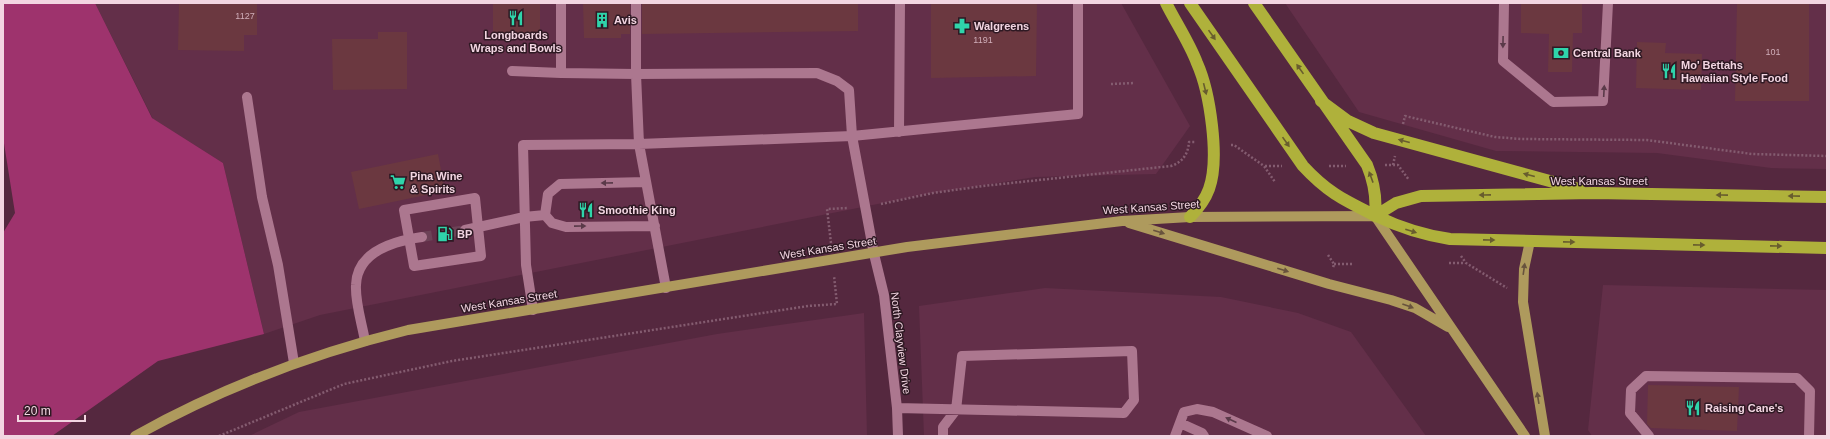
<svg xmlns="http://www.w3.org/2000/svg" width="1830" height="439" font-family="Arial,sans-serif">
<rect width="100%" height="100%" fill="#55283f"/>
<path fill="#632f49" d="M95 3H1121L1190 126 1156 174 1035 177 933 193 320 315 264 334 223 163 153 119Z
M1285 3H1827V169L1771 168 1657 153 1496 151 1359 112Z
M1603 285 1827 290V436H1592L1588 430Z
M1045 288 1221 297 1298 313 1351 332 1426 436H924L919 306Z
M864 313 867 436H249L299 412 717 334Z"/>
<path fill="#9e336d" d="M3 3H95L152 118 223 163 264 334 158 361 52 436H3V233L15 213 3 137Z"/>
<path fill="#6b3840" d="M179 3H257V35H244V51L178 50Z
M493 3H540V33H493Z
M583 3H630V34H621V38H584Z
M642 3H858V31L642 34Z
M931 3H1037L1036 76 931 78Z
M1521 3H1582V33H1573L1572 72H1548L1549 34 1521 33Z
M1737 3H1809V101H1735Z
M378 32H407V89L333 90 332 39H378Z
M1637 42 1666 43 1665 53 1702 54 1701 90 1636 88Z
M438 154 445 191 359 209 351 172Z
M1648 385 1739 387 1737 431 1651 428 1647 424Z"/>
<g fill="none" stroke-linecap="round" stroke-linejoin="round">
<path stroke="#6d4257" stroke-width="10" stroke-dasharray="10 5" stroke-linecap="butt" d="M422 237 465 230"/>
<path stroke="#845c70" stroke-width="2.5" stroke-dasharray="2 2" stroke-linecap="butt" d="M1111 84 1135 83
M1403 124 1405 116 1495 137 1521 139 1647 140 1752 154 1827 156
M1231 145H1234L1264 166 1275 182
M1385 165H1398L1409 180
M1393 165 1395 156
M1265 166H1282
M1329 166H1346
M881 204 933 193 983 186 1171 166C1183 162 1188 154 1189 142H1196
M831 243 827 209 848 208
M1328 255 1334 264 1333 268
M1461 256 1466 263 1507 288
M1449 263H1465
M1334 264H1353
M219 436 344 384 452 361 808 306 837 304 834 276"/>
<path stroke="#ac778f" stroke-width="10" d="M561 3V73L636 74 817 73 837 81 849 90 852 136 1078 114V3
M636 3V74L639 144 666 288
M1504 3 1503 61 1553 102 1603 101 1608 3
M512 71 561 73
M247 97 262 197 278 265 294 363
M899 132 900 3
M646 182 560 184 548 194 545 215 552 223 566 227 655 226
M475 198 481 256 414 266 404 210Z
M465 230 524 217 545 215
M533 310 526 265 523 145 639 144 852 136 874 254 884 295 897 408 898 436
M365 341C362 323 355 303 356 285 357 251 394 241 422 237
M897 408 1124 413 1134 400 1132 351 962 356 956 410 943 427V436
M1180 423 1202 433 1204 436
M1175 436 1184 412 1197 409 1213 412 1267 436
M1649 436 1630 413 1631 390 1646 376 1797 378 1810 391 1809 436"/>
<path stroke="#ae9a5d" stroke-width="10" d="M1129 223 1329 284 1391 300 1415 308 1448 327
M1530 241 1524 269 1523 302 1545 436
M135 436C223 387 310 354 408 330L907 247 1122 221 1190 217 1375 216 1525 436"/>
<path stroke="#afb13b" stroke-width="12" d="M1166 3C1176 23 1189 42 1197 63 1210 92 1220 159 1209 189 1205 200 1198 209 1190 217
M1190 3 1303 166C1328 193 1344 200 1376 216 1401 228 1423 235 1450 239L1827 248
M1254 3 1367 165C1374 182 1377 197 1375 216
M1321 101 1348 121 1374 133 1579 189
M1375 216 1396 203 1421 196 1594 193 1827 197"/>
</g>
<defs><path id="oneway-solid" d="M-6-.8H1V-3.2L6.5 0L1 3.2V.8H-6Z"/></defs>
<g fill="#685d2e">
<use href="#oneway-solid" transform="translate(1212 35) rotate(55)"/>
<use href="#oneway-solid" transform="translate(1300 69) rotate(-125)"/>
<use href="#oneway-solid" transform="translate(1205 89) rotate(76)"/>
<use href="#oneway-solid" transform="translate(1404 141) rotate(-165)"/>
<use href="#oneway-solid" transform="translate(1286 142) rotate(55)"/>
<use href="#oneway-solid" transform="translate(1529 175) rotate(-165)"/>
<use href="#oneway-solid" transform="translate(1371 177) rotate(-110)"/>
<use href="#oneway-solid" transform="translate(1485 195) rotate(179)"/>
<use href="#oneway-solid" transform="translate(1722 195) rotate(-179)"/>
<use href="#oneway-solid" transform="translate(1794 196) rotate(-179)"/>
<use href="#oneway-solid" transform="translate(1411 231) rotate(18)"/>
<use href="#oneway-solid" transform="translate(1489 240) rotate(1)"/>
<use href="#oneway-solid" transform="translate(1569 242) rotate(1)"/>
<use href="#oneway-solid" transform="translate(1699 245) rotate(1)"/>
<use href="#oneway-solid" transform="translate(1776 246) rotate(1)"/>
</g>
<g fill="#5a3a49">
<use href="#oneway-solid" transform="translate(1503 42) rotate(91)"/>
<use href="#oneway-solid" transform="translate(1604 91) rotate(-87)"/>
<use href="#oneway-solid" transform="translate(607 183) rotate(179)"/>
<use href="#oneway-solid" transform="translate(580 226) rotate(-1)"/>
<use href="#oneway-solid" transform="translate(1231 420) rotate(-156)"/>
</g>
<g fill="#68533d">
<use href="#oneway-solid" transform="translate(1159 232) rotate(17)"/>
<use href="#oneway-solid" transform="translate(1524 269) rotate(-82)"/>
<use href="#oneway-solid" transform="translate(1283 270) rotate(17)"/>
<use href="#oneway-solid" transform="translate(1408 306) rotate(20)"/>
<use href="#oneway-solid" transform="translate(1538 398) rotate(-99)"/>
</g>
<defs>
<symbol id="restaurant-bare" viewBox="-9 -9 18 18"><path d="M-5-6h1v4h1v-4h1v4h1v-4h1v5L-1.5 .5V6h-2V.5L-5-1ZM5-6V6H3V1.5H1.5Q1.5-4 5-6Z" fill="#2fd4aa" stroke="#2e1923" stroke-width="2.5" paint-order="stroke"/></symbol>
<symbol id="building-bare" viewBox="-9 -9 18 18"><path d="M-4-6H4V6H1V3H-1V6H-4ZM-2.5-4.3h1.7v1.8h-1.7ZM.8-4.3h1.7v1.8H.8ZM-2.5-1h1.7V.8h-1.7ZM.8-1h1.7V.8H.8Z" fill="#2fd4aa" stroke="#2e1923" stroke-width="2.5" paint-order="stroke"/></symbol>
<symbol id="pharmacy-bare" viewBox="-9 -9 18 18"><path d="M-2-6h4v4h4v4h-4v4h-4v-4h-4v-4h4Z" fill="#2fd4aa" stroke="#2e1923" stroke-width="2.5" paint-order="stroke"/></symbol>
<symbol id="bank-bare" viewBox="-9 -9 18 18"><path d="M-6-4H6V4H-6ZM0-2.3a2.3 2.3 0 1 0 0 4.6a2.3 2.3 0 1 0 0-4.6Z" fill="#2fd4aa" stroke="#2e1923" stroke-width="2.5" paint-order="stroke"/></symbol>
<symbol id="supermarket-bare" viewBox="-9 -9 18 18"><path d="M-6-5.5h2.5l.6 2H6L4.5 2H-2.5L-4.4-4H-6ZM-1.5 3.2a1.3 1.3 0 1 0 .1 0ZM3 3.2a1.3 1.3 0 1 0 .1 0Z" fill="#2fd4aa" stroke="#2e1923" stroke-width="2.5" paint-order="stroke"/></symbol>
<symbol id="fuel-bare" viewBox="-9 -9 18 18"><path d="M-5.5-6h7V0h2V4h1.3V-2.5L3-4.5l.8-.8L6-3V5H2.5V1h-1V6h-7ZM-4.2-4.7v3.2H.2V-4.7Z" fill="#2fd4aa" stroke="#2e1923" stroke-width="2.5" paint-order="stroke"/></symbol>
</defs>
<g fill-rule="evenodd">
<use href="#restaurant-bare" x="505" y="7" width="22" height="22"/>
<use href="#building-bare" x="591" y="9" width="22" height="22"/>
<use href="#pharmacy-bare" x="951" y="15" width="22" height="22"/>
<use href="#bank-bare" x="1550" y="42" width="22" height="22"/>
<use href="#restaurant-bare" x="1658" y="60" width="22" height="22"/>
<use href="#supermarket-bare" x="387" y="171" width="22" height="22"/>
<use href="#restaurant-bare" x="575" y="199" width="22" height="22"/>
<use href="#fuel-bare" x="434" y="223" width="22" height="22"/>
<use href="#restaurant-bare" x="1682" y="397" width="22" height="22"/>
</g>
<g text-anchor="middle" stroke-width="3" stroke-linejoin="round" paint-order="stroke">
<g font-size="9" fill="#d0aeb9">
<text x="245" y="19">1127</text>
<text x="983" y="43">1191</text>
<text x="1773" y="55">101</text>
</g>
<g font-size="11" font-weight="bold" fill="#f2d5e1" stroke="#2e1923" text-anchor="start">
<text x="614" y="24">Avis</text>
<text x="974" y="30">Walgreens</text>
<text x="516" y="39" text-anchor="middle">Longboards<tspan x="516" dy="13">Wraps and Bowls</tspan></text>
<text x="1573" y="57">Central Bank</text>
<text x="1681" y="69">Mo' Bettahs<tspan x="1681" dy="13">Hawaiian Style Food</tspan></text>
<text x="410" y="180">Pina Wine<tspan x="410" dy="13">&amp; Spirits</tspan></text>
<text x="598" y="214">Smoothie King</text>
<text x="457" y="238">BP</text>
<text x="1705" y="412">Raising Cane's</text>
</g>
<g font-size="11" fill="#f2d5e1" stroke="#2e1923">
<text x="1599" y="185">West Kansas Street</text>
<text transform="translate(1151 207) rotate(-4)" y="4">West Kansas Street</text>
<text transform="translate(828 248) rotate(-9)" y="4">West Kansas Street</text>
<text transform="translate(509 301) rotate(-9)" y="4">West Kansas Street</text>
<text transform="translate(901 343) rotate(83)" y="4">North Clayview Drive</text>
</g>
</g>
<rect width="1830" height="439" fill="none" stroke="#f2d5e1" stroke-width="8"/>
<path d="M18 415v6h67v-6" fill="none" stroke="#f2d5e1" stroke-width="2"/>
<text x="24" y="415" font-size="12" fill="#f2d5e1" stroke="#2e1923" stroke-width="3" paint-order="stroke">20 m</text>
</svg>
